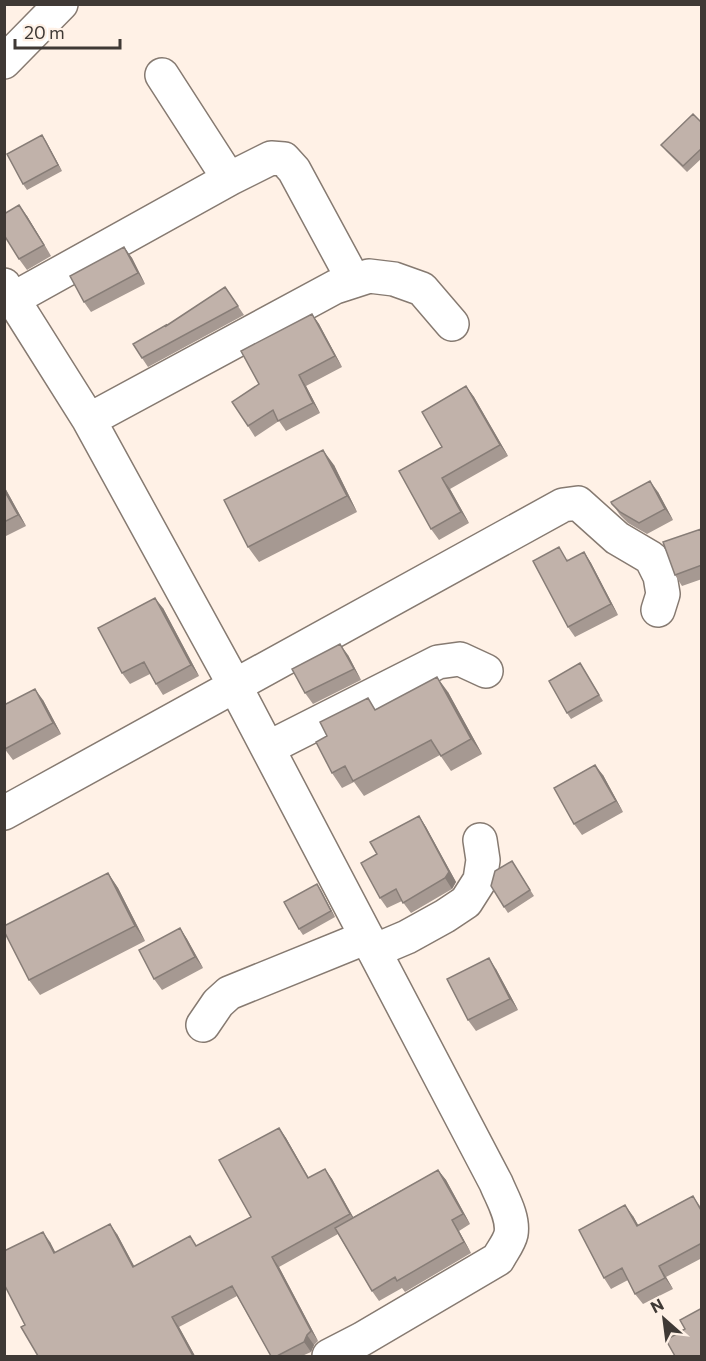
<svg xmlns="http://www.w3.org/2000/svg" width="706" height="1361" font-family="Commissioner,sans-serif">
<rect width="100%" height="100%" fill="#fff1e6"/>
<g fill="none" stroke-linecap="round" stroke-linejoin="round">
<defs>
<path id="minor" d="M4 62 61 4
M162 75 229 179
M4 285 89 420 235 686 496 1183C502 1198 514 1217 511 1234 509 1243 502 1251 498 1259L362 1339 329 1356
M13 299 229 179 271 158 284 159 294 170 354 281
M89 420 335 287 369 276 394 279 422 289 452 324
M268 748 438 662 460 659 486 671
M4 813 563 505 578 503 617 538 651 558 660 576 663 594 658 610
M374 951 407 937 445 916 466 902 480 880 483 860 480 840
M203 1025 218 1003 229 993 367 937"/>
</defs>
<use href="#minor" stroke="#867a71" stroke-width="36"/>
<use href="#minor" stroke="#fff" stroke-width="33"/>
</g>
<path fill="#a69992" d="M702 123V158L687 172 666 151 661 145Z
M42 135 62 171 27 190 23 184Z
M27 216 51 256 27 270 19 259Z
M124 247 132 258 145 284 91 312 84 302Z
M225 287 244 315 148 367 142 358 166 326Z
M312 314 319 324 342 367 306 386 320 413 286 431 279 421 255 437 248 426 259 384Z
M466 386 474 397 508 456 450 489 469 523 439 540 431 529 442 447Z
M334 465 357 512 259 562 248 547Z
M4 486 26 526 4 537Z
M658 492 673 520 647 534 628 523 620 515 611 502Z
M702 530V579L682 586 675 575Z
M584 552 591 563 618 615 575 637 568 627 567 558 568 561Z
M163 608 199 676 163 695 156 684 150 674 130 684 122 673Z
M348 655 361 680 313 704 305 693Z
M580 663 603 701 571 719 567 713Z
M448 692 482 754 451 771 440 755 364 796 354 782 342 788 332 773 376 709Z
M43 700 61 734 13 760 4 748Z
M603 775 623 812 582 835 574 824Z
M419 816 426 827 456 882 452 889 411 913 402 901 387 908 380 898 377 854Z
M512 861 534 896 508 913 504 907Z
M108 873 118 888 145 941 40 995 29 980Z
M317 884 335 917 303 935 299 929Z
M180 928 187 939 203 968 162 990 154 979Z
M496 969 518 1010 476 1031 468 1020Z
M279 1128 286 1138 309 1178 325 1169 332 1179 353 1217 438 1170 446 1180 470 1224 459 1231 471 1253 405 1292 402 1288 379 1301 372 1291 338 1234 279 1267 318 1341 314 1345 311 1352 302 1356H271L237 1296 179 1327 195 1356H38L25 1325 50 1242 55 1253 117 1234 134 1266 190 1236 197 1246 251 1217Z
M693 1196 702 1209V1258L666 1277 673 1289 643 1304 635 1294 628 1280 611 1289 604 1278 633 1216 638 1225Z"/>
<path fill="#877d77" d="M42 135 46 141 62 171 58 165Z
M19 205 27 216 51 256 44 245Z
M124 247 132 258 145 284 138 273Z
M312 314 319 324 342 367 335 356Z
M299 375 306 386 320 413 313 403Z
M466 386 474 397 508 456 500 445Z
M323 450 334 465 357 512 347 496Z
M442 478 450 489 469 523 461 512Z
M650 481 658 492 673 520 665 509Z
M4 486 26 526 18 515 4 490Z
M584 552 591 563 618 615 611 604Z
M155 598 163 608 199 676 191 665Z
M340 644 348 655 361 680 354 669Z
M437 677 448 692 482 754 471 739Z
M35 689 43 700 61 734 53 723Z
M595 765 603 775 623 812 616 801Z
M419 816 426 827 456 882 452 889 445 878Z
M108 873 118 888 145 941 135 926Z
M317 884 321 890 335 917 331 911Z
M180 928 187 939 203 968 195 957Z
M489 958 496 969 518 1010 510 999Z
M279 1128 286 1138 314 1188 308 1178Z
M325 1169 332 1179 357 1224 350 1214Z
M438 1170 446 1180 470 1224 463 1214Z
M625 1205 633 1216 645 1237 637 1226Z
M452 1220 459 1231 471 1253 464 1242Z
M110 1224 117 1234 140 1277 133 1267Z
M43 1232 50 1242 61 1263 54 1253Z
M272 1257 279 1267 318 1341 311 1331Z
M659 1266 666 1277 673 1289 665 1278Z
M172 1317 179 1327 195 1356H193Z
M307 1335 314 1345 311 1352 304 1342Z"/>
<path fill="#c1b2aa" stroke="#877d77" stroke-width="1.5" d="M693 114 702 123V148L683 166 661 145Z
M42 135 58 165 23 184 7 154Z
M19 205 44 245 19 259 4 235V214Z
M124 247 138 273 84 302 70 276Z
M225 287 238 306 142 358 133 344 166 325V326Z
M312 314 335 356 299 375 313 403 278 421 273 410 248 426 232 402 259 384 241 351Z
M466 386 500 445 442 478 461 512 431 529 399 471 442 447 422 412Z
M323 450 347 496 248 547 224 500Z
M650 481 665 509 639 523 620 512 612 504 611 502Z
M4 490 18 515 4 522Z
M701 529 702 565 675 575 663 542Z
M559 547 567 561 584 552 611 604 568 627 533 561Z
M155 598 191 665 156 684 144 662 122 673 98 628Z
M340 644 354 669 305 693 292 669Z
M580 663 599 695 567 713 549 681Z
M437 677 471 739 441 756 431 740 353 781 345 766 332 773 316 742 327 736 320 722 368 698 375 710Z
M35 689 53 723 5 749 4 705Z
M595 765 616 801 574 824 554 788Z
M419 816 449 872 445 878 403 903 396 889 380 898 361 863 377 854 370 842Z
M512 861 530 890 504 907 491 886 495 871Z
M108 873 135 926 29 980 4 931V926Z
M317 884 331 911 299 929 284 902Z
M180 928 195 957 154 979 139 950Z
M489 958 510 999 468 1020 447 979Z
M279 1128 308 1178 325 1169 350 1214 272 1257 311 1331 307 1335 304 1342 277 1356H271L232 1286 172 1317 193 1356H38L21 1327 25 1325 4 1284V1251L43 1232 54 1253 110 1224 133 1267 190 1236 196 1246 251 1217 219 1160Z
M438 1170 463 1214 452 1220 464 1242 397 1281 395 1277 372 1291 335 1228Z
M693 1196 702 1212V1243L659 1266 665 1278 635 1294 622 1268 604 1278 579 1230 625 1205 637 1226Z
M702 1308V1356H675L666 1340 685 1329 680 1320Z"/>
<rect width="706" height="1361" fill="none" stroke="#3f3935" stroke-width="12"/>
<g transform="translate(664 1319) rotate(332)" stroke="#fff1e6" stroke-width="4.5" paint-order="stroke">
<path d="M0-4.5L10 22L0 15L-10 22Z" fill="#3f3935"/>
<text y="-9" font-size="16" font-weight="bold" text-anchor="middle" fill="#3f3935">N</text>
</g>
<path d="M15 39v9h105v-9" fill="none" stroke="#3f3935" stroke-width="3"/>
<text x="24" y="39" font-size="18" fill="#3f3935" stroke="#fff1e6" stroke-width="4.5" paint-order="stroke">20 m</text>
</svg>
